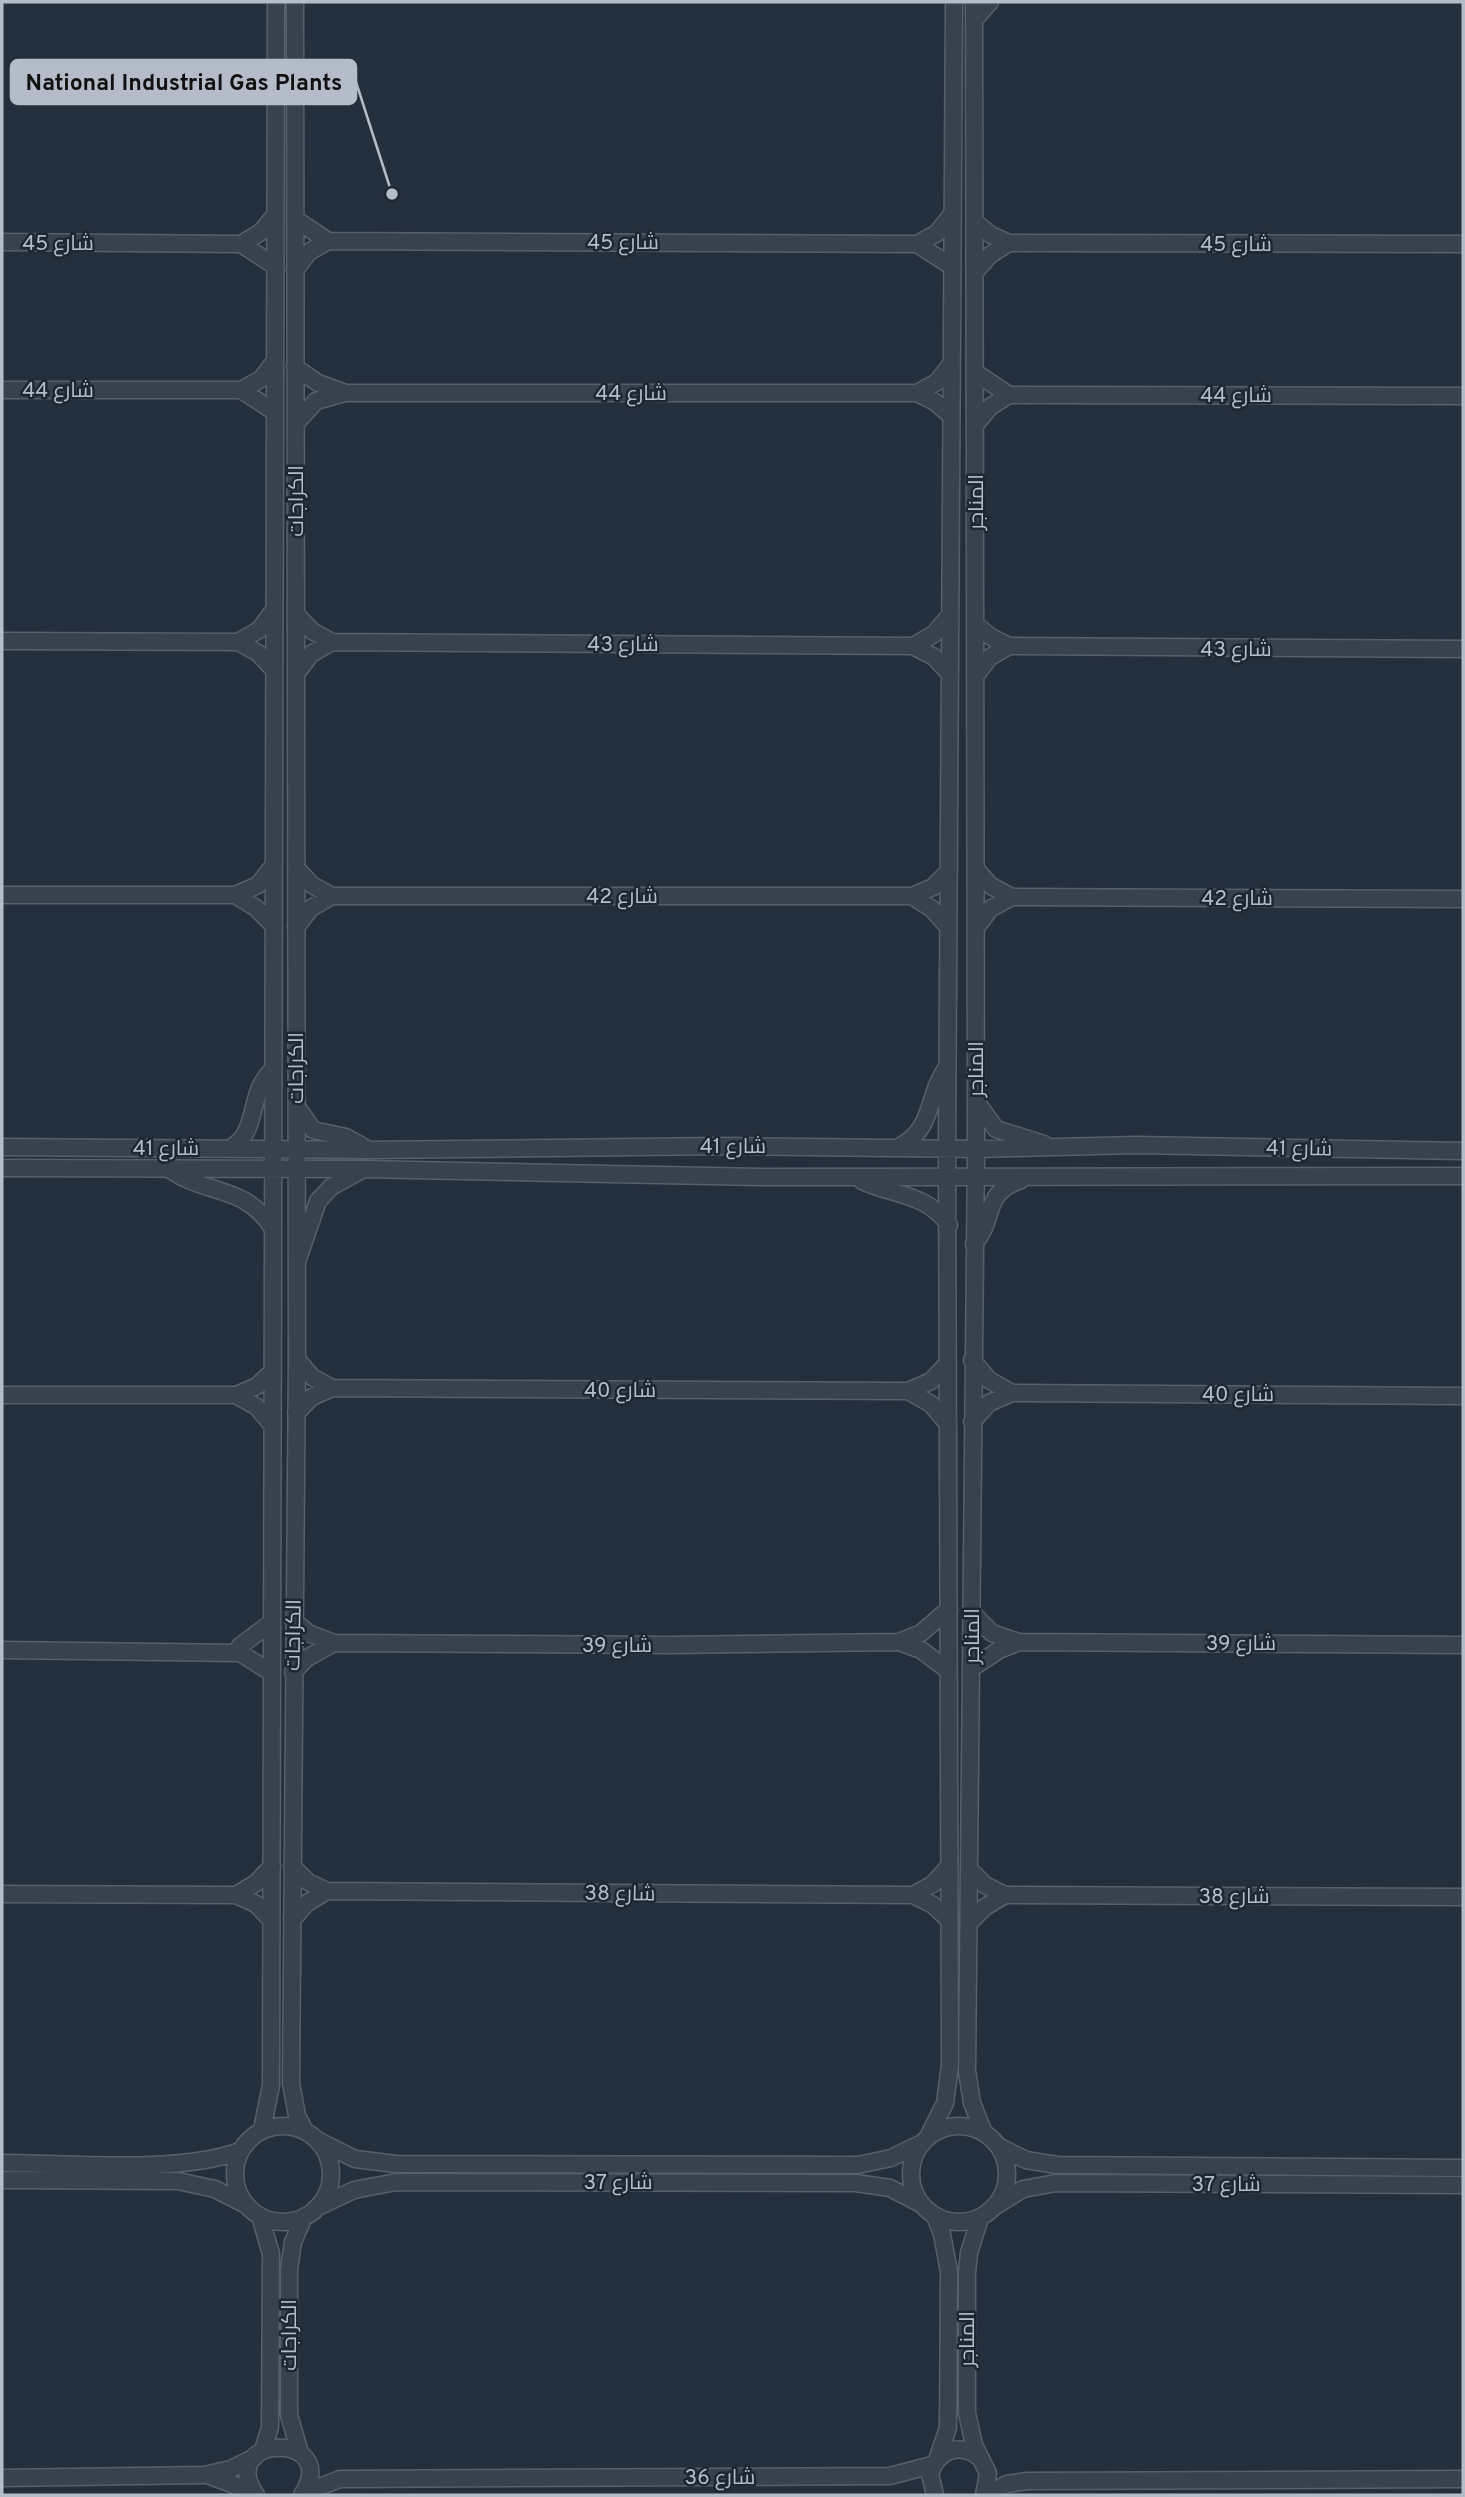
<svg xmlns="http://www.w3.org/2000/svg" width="1465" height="2497" font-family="Overpass,Cairo,sans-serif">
<rect width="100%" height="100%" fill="#242f3e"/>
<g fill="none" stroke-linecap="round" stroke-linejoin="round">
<defs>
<path id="minor" d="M295 2 297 1359 291 2083 297 2116 305 2131
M974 2 976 1149 967 2071 972 2103 984 2133
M974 20 990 2
M295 219 328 241 917 244 951 266
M975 222 991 235 1009 243 1463 244
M2 242 241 244 275 266
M241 244 261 232 275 215
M917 244 937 233 951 215
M295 270 309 252 328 241
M975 272 990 255 1009 243
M295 367 318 383 343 392
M976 373 1009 395 1463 396
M2 390H241L275 412
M241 390 261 379 275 361
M917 393 937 382 951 364
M296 423 316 401 345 393H917L935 402 950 415
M976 424 990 407 1009 395
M296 614 312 631 332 642 913 646 934 657 950 674
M975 624 991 637 1009 646 1463 649
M2 641 238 642 258 653 274 670
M238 642 259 630 274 610
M913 646 934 634 950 615
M296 674 311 654 332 642
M976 675 990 657 1009 646
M296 868 312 885 332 896H912L933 887 949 871
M976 869 991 886 1012 897 1463 899
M2 895H235L258 885 273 866
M235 895 256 908 273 925
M912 896 932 909 948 927
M296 927 311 908 332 896
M976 928 990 909 1012 897
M978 1104 996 1129 1044 1144
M297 1107 313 1130 346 1137 367 1149
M2 1147 369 1150 722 1146 976 1149 1137 1145 1463 1151
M897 1148C936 1128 925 1098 947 1067
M229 1149C261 1131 246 1095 272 1070
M2 1168 364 1169 761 1177 1463 1176
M170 1170C208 1196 245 1184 273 1229
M862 1181C895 1196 926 1193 949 1225
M974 1244C997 1217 981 1194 1021 1180
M298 1259 318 1201 331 1187 360 1171
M297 1359 312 1377 332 1388
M972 1360 989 1380 1012 1393
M908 1391 931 1404 948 1424
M2 1395H236L257 1386 273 1371
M236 1395 257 1407 272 1425
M296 1413 312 1397 332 1388 908 1391 931 1381 948 1363
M972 1422 989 1403 1012 1393 1463 1396
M972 1613 992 1633 1019 1642 1463 1645
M293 1620 308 1633 334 1643 671 1645 899 1642 921 1650 948 1670
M899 1642 921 1633 949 1609
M2 1650 240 1653 272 1673
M240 1653V1646L272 1622
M972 1668 999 1650 1019 1642
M293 1672 307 1658 334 1643
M292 1866 308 1882 327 1891 913 1895 933 1905 949 1920
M970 1870 985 1885 1005 1895 1463 1897
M2 1894 236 1895 256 1904 271 1920
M236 1895 256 1883 272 1866
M913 1895 933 1884 949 1866
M292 1920 307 1903 327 1891
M969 1923 985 1907 1005 1895
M911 2174a48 48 0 1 1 96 0a48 48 0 1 1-96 0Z
M235 2174a48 48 0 1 1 96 0a48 48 0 1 1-96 0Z
M262 2130 271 2085 276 2
M928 2137 945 2103 950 2065 947 1149 954 2
M317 2140 355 2159 396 2164 858 2165 891 2158 922 2143
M998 2146 1026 2160 1057 2165 1463 2168
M2 2163C71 2163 177 2174 240 2151
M2 2180 178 2181 215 2189 246 2205
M994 2207 1023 2189 1056 2183 1463 2185
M316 2208 354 2190 396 2182 856 2183 890 2188 921 2204
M260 2216 271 2254 270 2427 263 2450
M935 2216 942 2234 949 2272 948 2428 938 2457
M980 2218 969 2253 967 2272V2413L974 2445 988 2473 984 2495
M300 2453 289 2415V2270L293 2242 304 2217
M210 2476 253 2492
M2 2478 204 2475 231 2469 255 2457
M304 2493 340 2479 890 2476 932 2465
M256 2495C214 2433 343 2431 302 2495
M935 2495 930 2474C937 2451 960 2441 980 2458
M986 2495 1007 2484 1027 2481 1463 2479"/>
</defs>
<use href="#minor" stroke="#565f6c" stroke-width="19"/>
<use href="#minor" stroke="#38414e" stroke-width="16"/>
</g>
<g text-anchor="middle" stroke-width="5" stroke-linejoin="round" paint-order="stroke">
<g font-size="21" fill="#b4bcc9" stroke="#1d2633">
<text x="623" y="249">شارع 45</text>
<text x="58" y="250">شارع 45</text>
<text x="1236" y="251">شارع 45</text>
<text x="58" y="397">شارع 44</text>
<text x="631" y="400">شارع 44</text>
<text x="1236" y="402">شارع 44</text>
<text transform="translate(296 501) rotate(-90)" y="7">الكراجات</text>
<text transform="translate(976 502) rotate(-90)" y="7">المناجر</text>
<text x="623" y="651">شارع 43</text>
<text x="1236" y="656">شارع 43</text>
<text x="622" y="903">شارع 42</text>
<text x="1237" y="905">شارع 42</text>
<text transform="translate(296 1068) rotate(-90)" y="7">الكراجات</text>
<text transform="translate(976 1069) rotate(-90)" y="7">المناجر</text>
<text x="733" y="1153">شارع 41</text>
<text x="166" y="1155">شارع 41</text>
<text transform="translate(1299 1148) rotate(1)" y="7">شارع 41</text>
<text x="620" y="1397">شارع 40</text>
<text x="1238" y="1401">شارع 40</text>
<text transform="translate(293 1635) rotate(-89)" y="7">الكراجات</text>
<text transform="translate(972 1636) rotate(-90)" y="7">المناجر</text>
<text x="1241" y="1650">شارع 39</text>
<text x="617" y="1652">شارع 39</text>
<text transform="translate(620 1893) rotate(1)" y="7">شارع 38</text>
<text x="1234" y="1903">شارع 38</text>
<text x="618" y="2189">شارع 37</text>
<text x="1226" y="2191">شارع 37</text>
<text transform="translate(289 2335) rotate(-90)" y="7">الكراجات</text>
<text transform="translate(967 2339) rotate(-90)" y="7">المناجر</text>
<text x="720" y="2484">شارع 36</text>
</g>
</g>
<path fill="none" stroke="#b4bcc9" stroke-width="2.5" d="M392 194L356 82"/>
<circle fill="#b4bcc9" stroke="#1d2633" stroke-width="2.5" cx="392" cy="194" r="7"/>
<rect fill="#b4bcc9" stroke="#b4bcc9" stroke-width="2.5" x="11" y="60" width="345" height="44" rx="7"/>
<g font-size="23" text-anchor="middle" font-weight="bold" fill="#111">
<text x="184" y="90">National Industrial Gas Plants</text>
</g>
<rect width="1465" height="2497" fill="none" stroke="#b4bcc9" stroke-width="7"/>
</svg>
